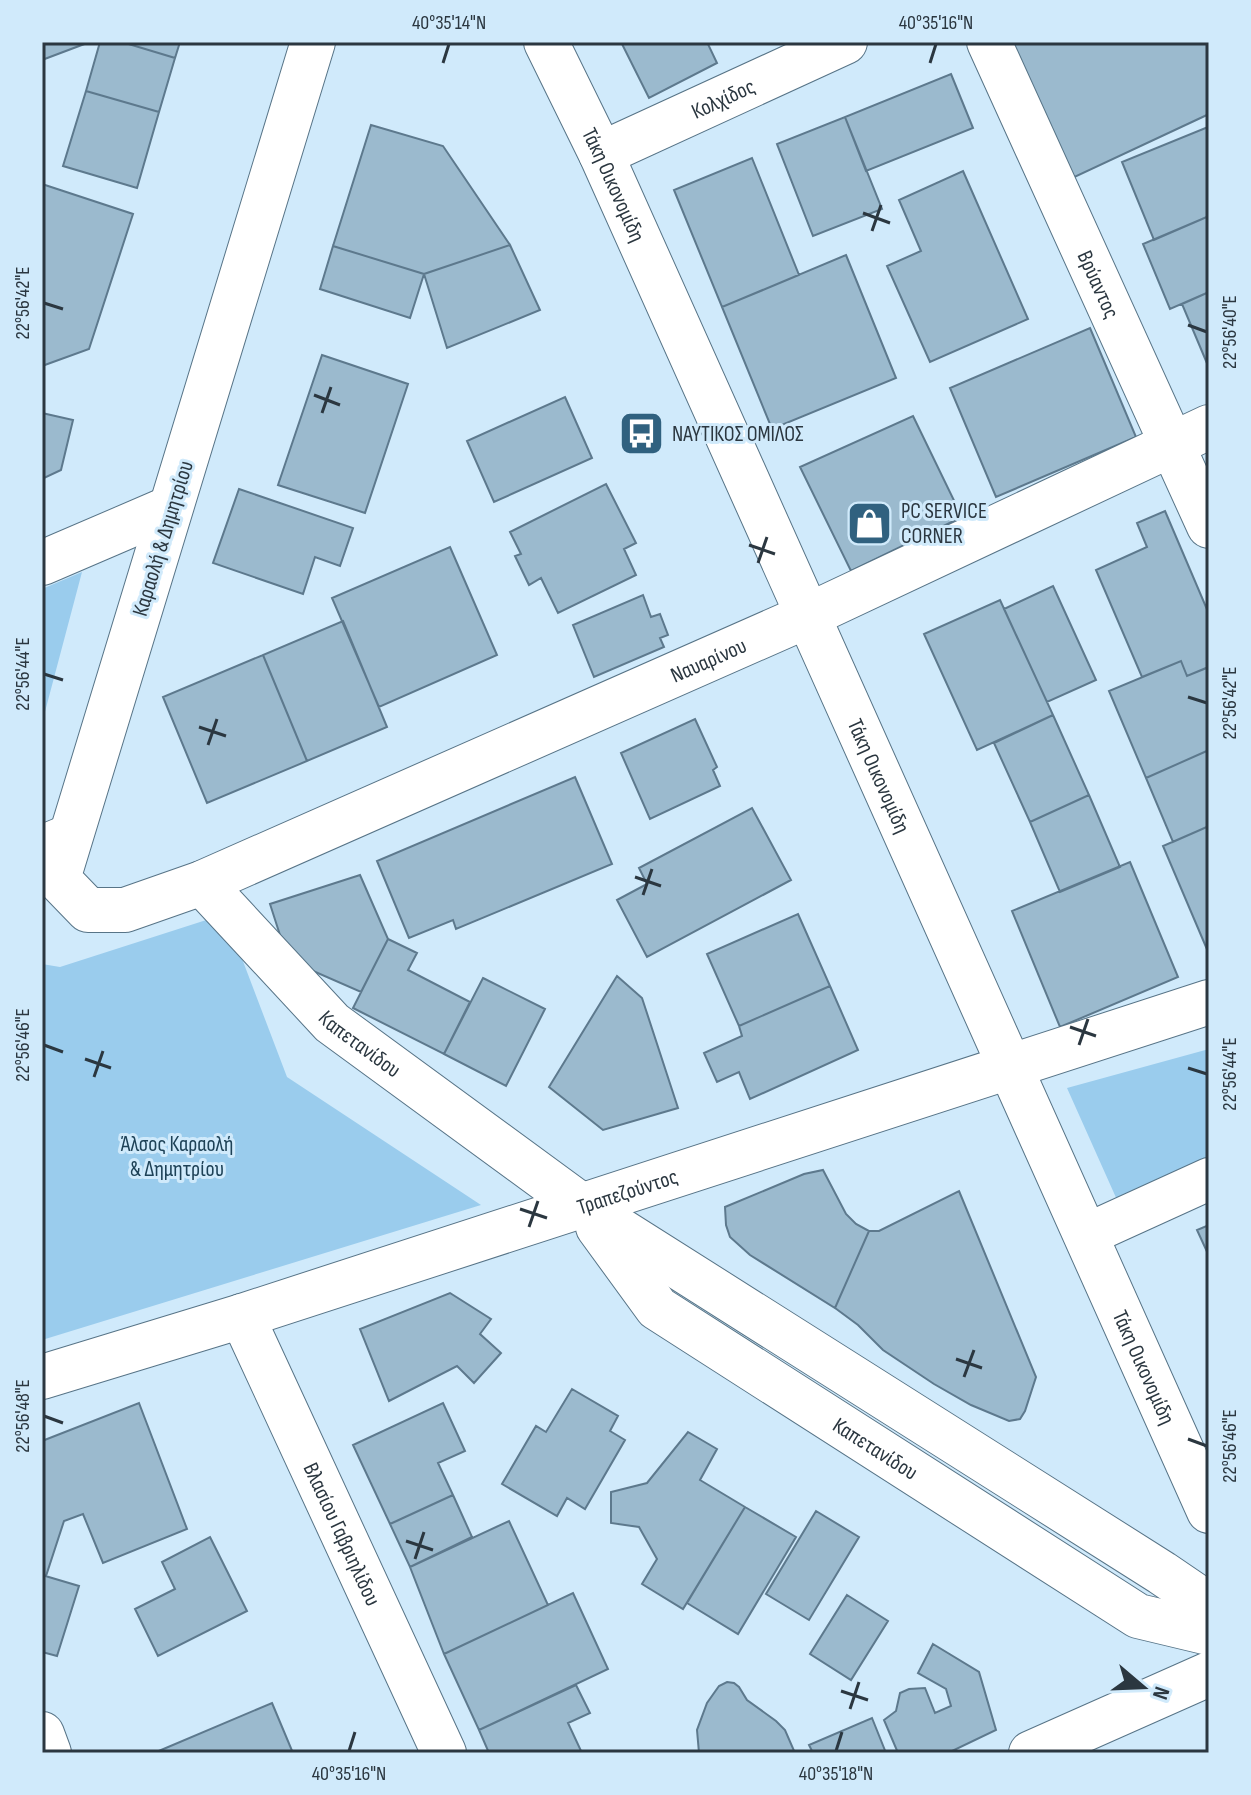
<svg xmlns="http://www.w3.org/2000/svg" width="1251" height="1795" font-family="'Sofia Sans Condensed',sans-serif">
<rect width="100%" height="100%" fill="#d0eafb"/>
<path fill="#9acced" d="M82 572 42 723V589Z
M225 914 287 1077 481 1205 42 1340V964L60 967Z
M1209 1049V1168L1122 1211 1067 1088Z"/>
<path fill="#9bbace" stroke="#5d798d" stroke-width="2" d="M42 42H86L87 43 42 60Z
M100 42H122L175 58 159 112 86 91Z
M122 42H180L175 58Z
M621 42H707L717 63 649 98Z
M1003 42H1206L1209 49V114L1066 181Z
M951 74 973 128 866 171 845 117Z
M86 91 159 112 137 188 63 166Z
M845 117 882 209 813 236 777 144Z
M371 125 443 146 510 245 424 274 333 246Z
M1208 127 1209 216 1154 240 1122 162Z
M752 158 799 275 722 307 674 190Z
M963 171 1028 319 930 362 887 266 921 251 899 200Z
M42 184 133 214 89 349 42 366Z
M1209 216V292L1170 309 1143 244Z
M510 245 540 310 447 348 424 274Z
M333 246 424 274 410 318 320 289Z
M846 255 896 378 772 429 722 307Z
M1209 292V368L1182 304Z
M1090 328 1136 437 996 497 950 388Z
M322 355 408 384 365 513 278 485Z
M565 397 592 458 494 502 467 441Z
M42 413 73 420 61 470 42 479Z
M913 416 962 517 851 571 800 467Z
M606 484 636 543 624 549 636 575 558 613 541 578 529 585 515 556 521 554 510 532Z
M239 489 353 528 340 566 315 557 303 594 213 563Z
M1165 511 1209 614V667L1187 676 1181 661 1142 677 1096 570 1147 547 1137 523Z
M450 547 497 655 379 707 332 598Z
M1053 586 1096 680 1047 702 1004 609Z
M643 595 651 617 660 614 668 635 660 638 664 647 594 677 573 625Z
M1000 600 1053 715 977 750 924 634Z
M343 621 387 727 307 761 263 655Z
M263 655 307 761 207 803 163 697Z
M1181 661 1187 676 1208 667 1209 670V750L1146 778 1109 691Z
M1053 715 1089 795 1030 822 994 743Z
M695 719 717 767 713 770 720 786 650 819 621 753Z
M1209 750V826L1173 842 1146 778Z
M575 777 612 864 456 929 453 920 409 938 377 861Z
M1089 795 1120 867 1060 892 1030 822Z
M752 808 791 880 647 957 617 900 647 884 639 868Z
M1209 826V954L1163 846Z
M1130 862 1178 977 1060 1027 1012 911Z
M360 875 388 939 361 992 288 960 270 904Z
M798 914 830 986 739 1026 707 954Z
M388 939 417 953 408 970 470 1002 444 1054 353 1008Z
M617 976 642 998 678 1108 603 1130 549 1087Z
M483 978 545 1009 506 1086 444 1054Z
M830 986 858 1050 750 1099 739 1072 717 1082 704 1053 742 1036 739 1026Z
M823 1170 846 1214 856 1224 869 1231 835 1308 750 1255 730 1237 726 1225 725 1207 804 1174Z
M959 1191 1036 1377 1025 1411 1020 1419 1009 1421 971 1405 934 1384 883 1350 858 1325 835 1308 869 1231H879Z
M1209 1225V1256L1197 1230Z
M450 1293 491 1319 480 1334 501 1353 474 1383 457 1366 389 1401 360 1329Z
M572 1389 618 1416 610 1431 625 1440 585 1509 567 1498 557 1516 502 1484 536 1426 546 1432Z
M139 1403 187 1529 103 1563 83 1514 64 1521 46 1576 42 1575V1441Z
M443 1403 465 1451 438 1463 453 1495 390 1524 353 1445Z
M688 1432 717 1449 700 1480 745 1507 683 1609 642 1584 657 1559 639 1527 611 1523V1492L647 1483Z
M453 1495 472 1537 410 1567 390 1524Z
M745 1507 796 1537 738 1634 687 1603Z
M816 1511 859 1537 809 1620 766 1594Z
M509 1521 548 1605 444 1654 410 1567Z
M210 1537 247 1611 158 1656 135 1609 175 1589 162 1562Z
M42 1575 79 1586 57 1656 42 1652Z
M573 1593 608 1669 479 1730 444 1654Z
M847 1595 888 1621 851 1680 810 1654Z
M933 1644 979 1672 996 1730 948 1753H898L884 1720 896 1711 900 1693 909 1689 925 1688 935 1713 951 1706 946 1689 918 1673Z
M727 1682 734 1683 739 1687 747 1700 776 1721 785 1730 795 1753H699L697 1730 707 1703 719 1686Z
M576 1685 590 1713 568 1723 582 1753H489L479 1730Z
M272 1703 293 1753H154Z
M872 1718 886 1753H813L809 1745Z"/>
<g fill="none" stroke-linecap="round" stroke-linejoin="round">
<defs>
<path id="service" d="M42 839 76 825"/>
<path id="pedestrian" d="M1086 1235 1209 1179"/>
<g id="minor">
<path id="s1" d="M313 42 58 879 88 910H125L202 883 807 616 1209 427"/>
<path id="s2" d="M989 42 1209 526"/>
<path id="s3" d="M601 154 845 42"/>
<path d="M42 563 170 508"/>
<path id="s4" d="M202 883 332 1023 582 1206 1162 1573 1209 1605"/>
<path id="s5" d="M598 1227 657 1308 1138 1616 1209 1633"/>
<path id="s6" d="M242 1316 444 1753"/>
<path id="s7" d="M42 1377 242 1316 1209 1002"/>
<path d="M42 1734 49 1753"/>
<path d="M1031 1753 1209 1674"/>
</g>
<g id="secondary">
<path id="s8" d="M546 42 601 154 1209 1511"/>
</g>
</defs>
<use href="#service" stroke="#577487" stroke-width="30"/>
<use href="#pedestrian" stroke="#577487" stroke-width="44"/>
<use href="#minor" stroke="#577487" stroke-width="46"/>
<use href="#secondary" stroke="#577487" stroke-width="46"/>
<use href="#service" stroke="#fff" stroke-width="28"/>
<use href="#pedestrian" stroke="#fff" stroke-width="42"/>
<use href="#minor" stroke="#fff" stroke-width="44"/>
<use href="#secondary" stroke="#fff" stroke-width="44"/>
</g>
<path fill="none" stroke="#2b3740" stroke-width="3" d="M443 63 449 44M930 63 936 44M863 213 890 223M872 231 881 205M44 303 63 309M1188 325 1207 332M314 395 340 405M322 413 331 387M749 545 775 554M758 563 767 537M44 674 63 680M1188 697 1207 703M199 727 226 736M208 745 217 719M635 877 661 886M643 895 652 869M1070 1027 1096 1036M44 1045 63 1052M1079 1045 1088 1019M85 1059 111 1068M1188 1068 1207 1074M94 1077 103 1051M520 1209 547 1218M529 1227 538 1201M956 1359 982 1368M964 1377 974 1350M44 1416 63 1423M1188 1439 1207 1446M406 1541 433 1550M415 1559 424 1532M841 1691 868 1700M850 1709 859 1682M349 1751 355 1732M836 1751 842 1732"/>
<defs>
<symbol id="bus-square" viewBox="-11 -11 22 22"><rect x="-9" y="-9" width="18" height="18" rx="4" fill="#30617f" stroke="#d0eafb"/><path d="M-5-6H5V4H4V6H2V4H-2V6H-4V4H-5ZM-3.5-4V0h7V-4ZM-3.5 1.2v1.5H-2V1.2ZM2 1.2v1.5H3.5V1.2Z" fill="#fff"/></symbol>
<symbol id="shop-square" viewBox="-11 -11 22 22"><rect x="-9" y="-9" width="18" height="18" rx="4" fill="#30617f" stroke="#d0eafb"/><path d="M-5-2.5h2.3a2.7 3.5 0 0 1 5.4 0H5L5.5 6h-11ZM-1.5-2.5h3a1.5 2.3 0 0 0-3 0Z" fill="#fff"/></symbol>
</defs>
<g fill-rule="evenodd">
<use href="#bus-square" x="616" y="408" width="51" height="51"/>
<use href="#shop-square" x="844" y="498" width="51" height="51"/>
</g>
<g text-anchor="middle" stroke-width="6" stroke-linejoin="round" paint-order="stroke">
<g font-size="22" fill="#2b3740" stroke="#d0eafb">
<text dy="8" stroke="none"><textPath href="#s3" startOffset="134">Κολχίδος</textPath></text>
<text dy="8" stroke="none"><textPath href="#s8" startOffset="158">Τάκη Οικονομίδη</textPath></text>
<text dy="8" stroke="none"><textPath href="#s2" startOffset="266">Βρύαντος</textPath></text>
<text transform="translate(162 538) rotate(-73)" y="8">Καραολή &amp; Δημητρίου</text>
<text dy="8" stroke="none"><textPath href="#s1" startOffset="1590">Ναυαρίνου</textPath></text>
<text dy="8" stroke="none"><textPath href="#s8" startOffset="806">Τάκη Οικονομίδη</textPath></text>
<text dy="8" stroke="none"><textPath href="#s4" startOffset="226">Καπετανίδου</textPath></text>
<text dy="8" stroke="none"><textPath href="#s7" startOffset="614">Τραπεζούντος</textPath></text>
<text dy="8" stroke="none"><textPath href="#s8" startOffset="1454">Τάκη Οικονομίδη</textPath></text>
<text dy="8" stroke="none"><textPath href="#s5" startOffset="360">Καπετανίδου</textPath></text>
<text dy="8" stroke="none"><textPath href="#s6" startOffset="240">Βλασίου Γαβριηλίδου</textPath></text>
</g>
<g font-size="22" fill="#2b3740" stroke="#d0eafb" text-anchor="start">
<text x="672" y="441">ΝΑΥΤΙΚΟΣ ΟΜΙΛΟΣ</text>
<text x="901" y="518">PC SERVICE<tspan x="901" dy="25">CORNER</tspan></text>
</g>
<g font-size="22" fill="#1e4257" stroke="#d0eafb">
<text x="177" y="1151">Άλσος Καραολή<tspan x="177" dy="25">&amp; Δημητρίου</tspan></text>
</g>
</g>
<rect width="1251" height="1795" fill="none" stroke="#d0eafb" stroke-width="88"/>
<g transform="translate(1143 1687) rotate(109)" stroke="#d0eafb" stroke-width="6" paint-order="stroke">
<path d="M0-6L14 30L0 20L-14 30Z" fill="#2b3740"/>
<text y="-12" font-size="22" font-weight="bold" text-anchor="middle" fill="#2b3740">N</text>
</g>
<rect x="44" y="44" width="1163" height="1707" fill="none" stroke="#2b3740" stroke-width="3"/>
<g font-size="20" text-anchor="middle" fill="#2b3740">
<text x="449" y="29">40°35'14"N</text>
<text x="936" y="29">40°35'16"N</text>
<text transform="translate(22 303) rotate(-90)" y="7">22°56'42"E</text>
<text transform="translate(1229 332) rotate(-90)" y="7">22°56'40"E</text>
<text transform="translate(22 674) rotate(-90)" y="7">22°56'44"E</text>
<text transform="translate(1229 703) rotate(-90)" y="7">22°56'42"E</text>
<text transform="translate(22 1045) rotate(-90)" y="7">22°56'46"E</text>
<text transform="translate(1229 1074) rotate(-90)" y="7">22°56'44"E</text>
<text transform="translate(22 1416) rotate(-90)" y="7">22°56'48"E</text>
<text transform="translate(1229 1446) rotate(-90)" y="7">22°56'46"E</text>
<text x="349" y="1780">40°35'16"N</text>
<text x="836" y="1780">40°35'18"N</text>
</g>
</svg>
